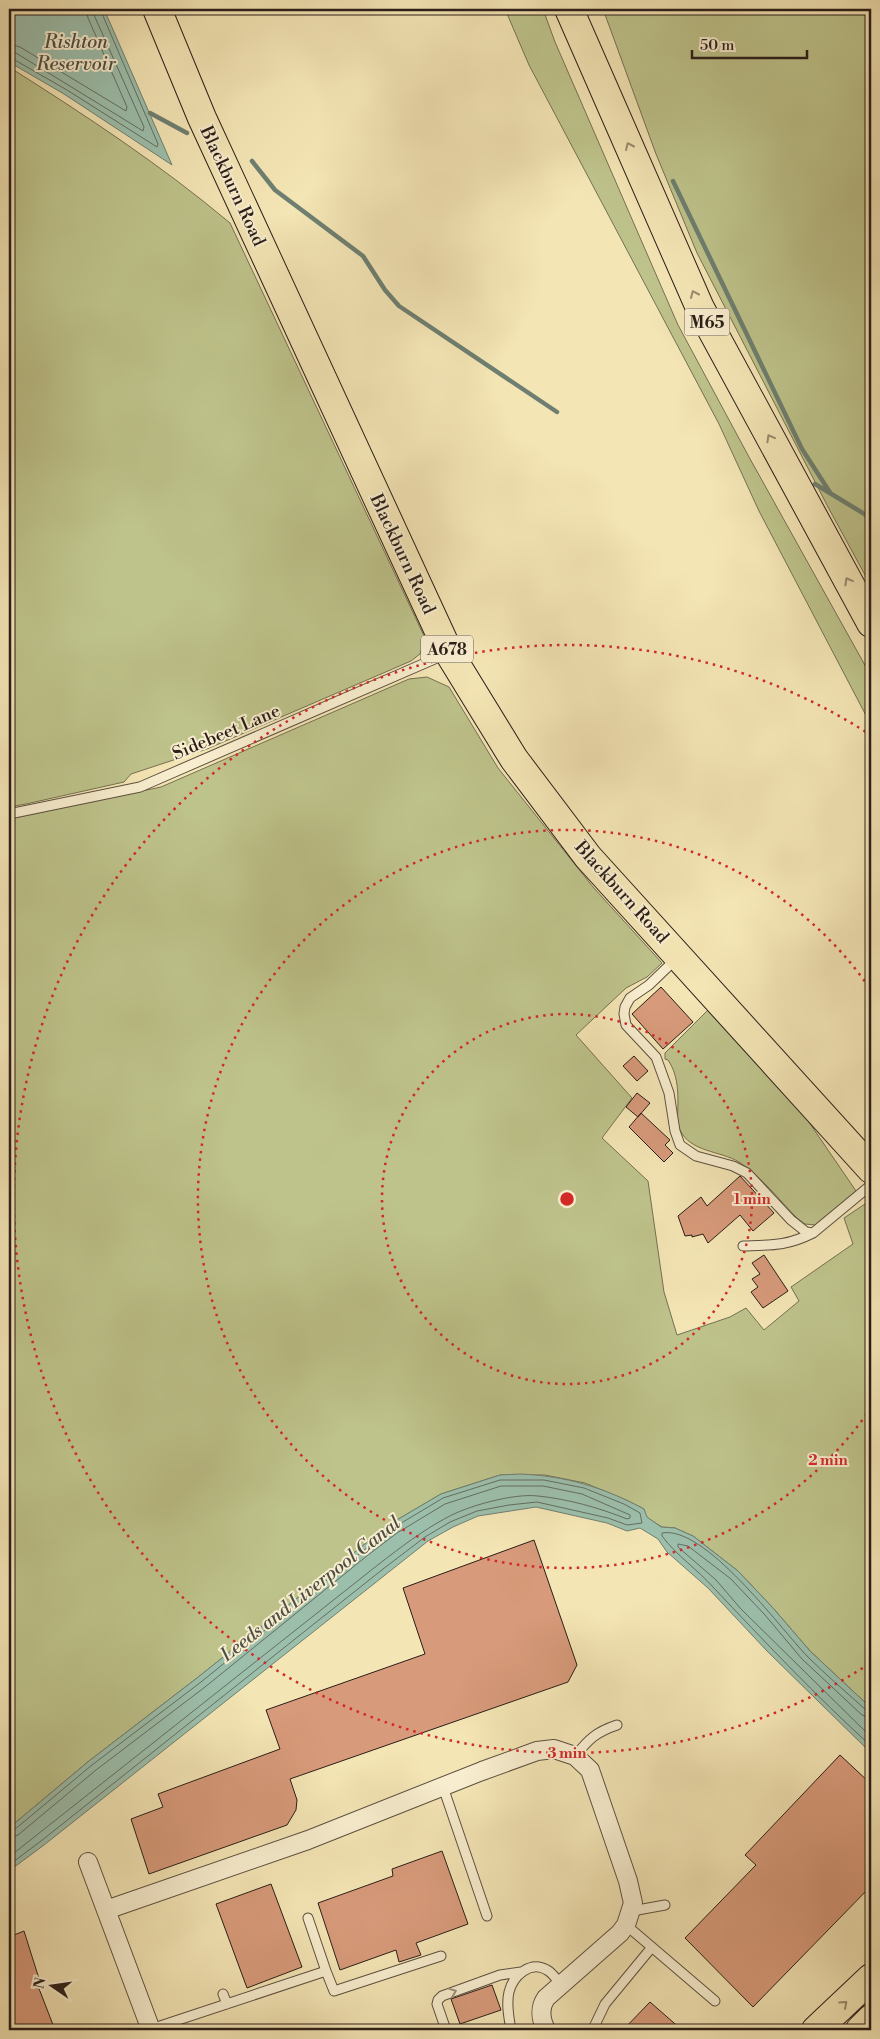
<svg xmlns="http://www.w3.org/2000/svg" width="880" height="2039" font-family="'Libre Bodoni',serif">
<rect width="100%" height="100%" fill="#f4e5b5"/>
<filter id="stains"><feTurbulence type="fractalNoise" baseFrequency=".004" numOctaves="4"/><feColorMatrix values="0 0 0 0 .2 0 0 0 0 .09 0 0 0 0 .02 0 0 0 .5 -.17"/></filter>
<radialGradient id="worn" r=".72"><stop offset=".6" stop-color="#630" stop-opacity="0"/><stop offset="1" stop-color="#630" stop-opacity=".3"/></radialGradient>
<path fill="#bec38b" stroke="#747052" d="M505 9H543L555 42 678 325 749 457 871 676V725L759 511 719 424 529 65Z
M603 9H871V586L828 507 697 253 656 154Z
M9 67C85 115 161 165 230 223L425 638 420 654 411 661 207 749 131 774 124 782 26 804 9 807Z
M427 677 449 687 498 768 593 887 662 963 647 977 626 988 576 1035 632 1098 602 1138 648 1181 664 1292 677 1335 730 1317 746 1308 764 1330 799 1301 791 1287 853 1244 844 1218 865 1204 871 1215V1708L810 1651 773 1608 738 1571 693 1536 675 1528 662 1527 646 1517 644 1509 626 1500 585 1483 545 1475H500L441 1494 390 1524 197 1678 89 1761 9 1828V819L161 787 409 679Z
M708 1010 762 1065 800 1109 856 1191 815 1225 805 1224 797 1218C779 1200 761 1176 739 1162 721 1151 690 1152 680 1130 676 1122 678 1112 678 1104 678 1088 677 1073 668 1060L665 1059V1053Z"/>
<path fill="#9cbfac" stroke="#6e7f71" d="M9 9H104L172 165 64 94 9 62Z
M520 1474C566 1476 603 1487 644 1509L647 1517 661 1527 675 1528 693 1536 738 1571 773 1608 810 1651 871 1708V1753L767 1651 708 1588 667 1552 658 1539 640 1528 627 1531 607 1523 536 1507 478 1516 453 1527 428 1541 44 1845 9 1871V1828L89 1761 197 1678 390 1524 441 1494 500 1475Z"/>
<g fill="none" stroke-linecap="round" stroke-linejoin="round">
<path stroke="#636e62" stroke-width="1" d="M9 44 20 47 126 111 127 107 88 18 86 9
M9 52 16 53 143 131 144 127 94 15 93 9
M9 58 13 59 67 90 157 147 158 144 100 9
M871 1711 866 1710C846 1692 826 1675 807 1656 780 1628 705 1525 662 1533V1536C677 1556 697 1569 713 1587 764 1641 816 1696 871 1746
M871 1718 862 1715 802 1659 765 1615 731 1579 688 1546 678 1544V1547L716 1580 741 1609 871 1737
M9 1832 14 1830 92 1765 201 1682 364 1550 393 1528 443 1498 500 1480H544L584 1488 624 1504 640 1513 642 1523 627 1525 608 1518 537 1502 509 1505 477 1511 450 1522 425 1537 383 1569 41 1841 9 1865
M9 1838 18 1835 96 1770 205 1687 368 1555 397 1533 445 1504 501 1486H543L582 1494 630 1515V1518L627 1519C600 1508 568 1499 538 1496 514 1493 467 1506 446 1518 422 1531 401 1547 379 1564L9 1857"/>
<path stroke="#6e7f71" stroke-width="4.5" d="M150 113 187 133
M252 161 275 190 363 256 385 290 399 306 557 412
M673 181 802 449 831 494
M815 484 871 518"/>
</g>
<path fill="#d79a7a" stroke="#2a1e19" d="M661 987 693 1022 663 1049 632 1014Z
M634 1056 648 1071 637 1081 623 1066Z
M637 1093 650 1103 638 1117 626 1107Z
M641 1113 670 1140 665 1145 673 1153 664 1162 629 1127Z
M740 1176 774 1213 753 1231 740 1215 708 1243 703 1234 692 1237V1235L685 1236 678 1216 701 1197 707 1206Z
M764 1255 788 1291 763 1308 751 1292 758 1287 752 1279 760 1274 752 1263Z
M534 1540 577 1665 568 1682 290 1779 297 1800 296 1810 287 1825 149 1874 131 1819 163 1807 158 1794 280 1749 266 1710 425 1654 403 1588Z
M840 1755 871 1784V1886L753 2007 685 1938 756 1865 745 1855Z
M442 1851 468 1924 416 1943 421 1955 399 1962 396 1950 340 1970 318 1903 393 1876 392 1869Z
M271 1884 302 1967 247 1988 216 1904Z
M24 1931 41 1985 38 1986 55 2030H9V1937Z
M492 1985 501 2010 460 2024 451 1999Z
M650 2002 682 2030H623Z"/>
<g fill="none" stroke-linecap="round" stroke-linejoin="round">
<defs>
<path id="service" d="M9 814 140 787 446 654
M676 959 649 985 630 998 625 1007 624 1014 626 1025 656 1057 669 1093 675 1131 680 1145 696 1156 733 1166 747 1173 791 1220 806 1232 813 1233 871 1185
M743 1246C772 1245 787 1246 813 1233
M575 1756C589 1739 596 1732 617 1725
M443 1787 487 1916
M632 1911 665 1905
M626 1925 715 2001
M326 1971 334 1991 441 1956
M223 1994 227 2004
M594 2027 605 2004 652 1947
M151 2029 326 1971 308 1918
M446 2030 437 2004 438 2000 442 1996 500 1975 521 1972
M511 2030C509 2018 506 2004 509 1992 513 1976 530 1960 547 1970 553 1973 556 1979 560 1984"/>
<path id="minor" d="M88 1862 151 2030
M106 1910 308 1840 482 1771 537 1751 554 1749 575 1756 590 1770 628 1881 633 1903 626 1925 620 1933 546 1998C539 2008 541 2020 546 2030"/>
<path id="primary" d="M157 9 202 118 449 653 514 759 588 857 871 1169"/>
<path id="trunk" d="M816 2030 871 1978
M860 2030 871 2019"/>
<path id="motorway" d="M569 9 700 308 871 623"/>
</defs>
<use href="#service" stroke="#5c5040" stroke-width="11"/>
<use href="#minor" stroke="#5c5040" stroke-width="20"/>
<use href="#primary" stroke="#2a1e19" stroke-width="30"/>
<use href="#trunk" stroke="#2a1e19" stroke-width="30"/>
<use href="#motorway" stroke="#2a1e19" stroke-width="30"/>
<use href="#service" stroke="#f8eecf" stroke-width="9"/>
<use href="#minor" stroke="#f8eecf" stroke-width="18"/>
<use href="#primary" stroke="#f4e5b5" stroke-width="28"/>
<use href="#trunk" stroke="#f4e5b5" stroke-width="28"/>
<use href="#motorway" stroke="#f4e5b5" stroke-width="28"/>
</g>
<defs><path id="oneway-chevron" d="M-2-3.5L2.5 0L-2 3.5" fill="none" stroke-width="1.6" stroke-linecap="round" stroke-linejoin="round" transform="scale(1.25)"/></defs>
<g stroke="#998b6f">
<use href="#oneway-chevron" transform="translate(629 146) rotate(-114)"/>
<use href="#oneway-chevron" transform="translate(694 294) rotate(-114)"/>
<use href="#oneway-chevron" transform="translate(770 438) rotate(-119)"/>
<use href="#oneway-chevron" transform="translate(848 581) rotate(-119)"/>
<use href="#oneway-chevron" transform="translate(844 2004) rotate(-42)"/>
</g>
<use stroke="#9b907d" href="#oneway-chevron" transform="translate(453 1992) rotate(-22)"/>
<g fill="none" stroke="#d62828" stroke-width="2.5" stroke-dasharray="2.5 5">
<circle cx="567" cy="1199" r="185"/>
<path d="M871 1408A369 369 0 1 1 871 990"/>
<path d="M869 1664A554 554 0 1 1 869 734"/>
</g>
<g text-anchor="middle" stroke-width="4" stroke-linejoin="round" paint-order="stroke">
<g fill="#f8eecf" stroke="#685c50" stroke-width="1">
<rect x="684.5" y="308.5" width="45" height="27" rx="4"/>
<rect x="421" y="635.5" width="52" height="27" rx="4"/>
</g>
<g font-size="16" font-weight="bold" fill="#2a1e19">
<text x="707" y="328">M65</text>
<text x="447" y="655">A678</text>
</g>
<g font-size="18" fill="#2a1e19" stroke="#f8eecf">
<text transform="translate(233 186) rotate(65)" y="6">Blackburn Road</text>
<text transform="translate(403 554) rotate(65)" y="6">Blackburn Road</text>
<text transform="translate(226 732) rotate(-23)" y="6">Sidebeet Lane</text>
<text transform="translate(622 892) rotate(48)" y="6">Blackburn Road</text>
</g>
<g font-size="19" font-style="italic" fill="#4c4e45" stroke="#f8eecf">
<text x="76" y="48">Rishton<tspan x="76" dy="22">Reservoir</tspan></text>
<text transform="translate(310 1588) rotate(-38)" y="7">Leeds and Liverpool Canal</text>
</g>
</g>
<circle cx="567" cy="1199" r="8" fill="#d62828" stroke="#f8eecf" stroke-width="2.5"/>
<g font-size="15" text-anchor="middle" font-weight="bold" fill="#d62828" stroke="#f8eecf" stroke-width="4" stroke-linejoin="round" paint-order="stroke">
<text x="752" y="1204">1 min</text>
<text x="828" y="1465">2 min</text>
<text x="567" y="1758">3 min</text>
</g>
<rect width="880" height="2039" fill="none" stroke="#f4e5b5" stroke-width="30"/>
<rect x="10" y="10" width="860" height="2019" fill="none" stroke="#2a1e19" stroke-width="2.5"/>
<rect x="15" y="15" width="850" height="2009" fill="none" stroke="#2a1e19"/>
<g transform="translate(52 1986) rotate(283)" stroke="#f8eecf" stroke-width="4" paint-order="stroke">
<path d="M0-4L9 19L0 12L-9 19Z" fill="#2a1e19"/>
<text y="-8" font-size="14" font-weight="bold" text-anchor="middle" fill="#2a1e19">N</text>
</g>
<path d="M692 50v8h115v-8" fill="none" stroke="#2a1e19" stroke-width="2.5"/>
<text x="700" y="50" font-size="15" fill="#2a1e19" stroke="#f8eecf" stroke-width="4" paint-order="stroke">50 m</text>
<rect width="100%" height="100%" filter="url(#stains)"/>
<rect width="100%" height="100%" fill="url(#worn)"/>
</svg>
